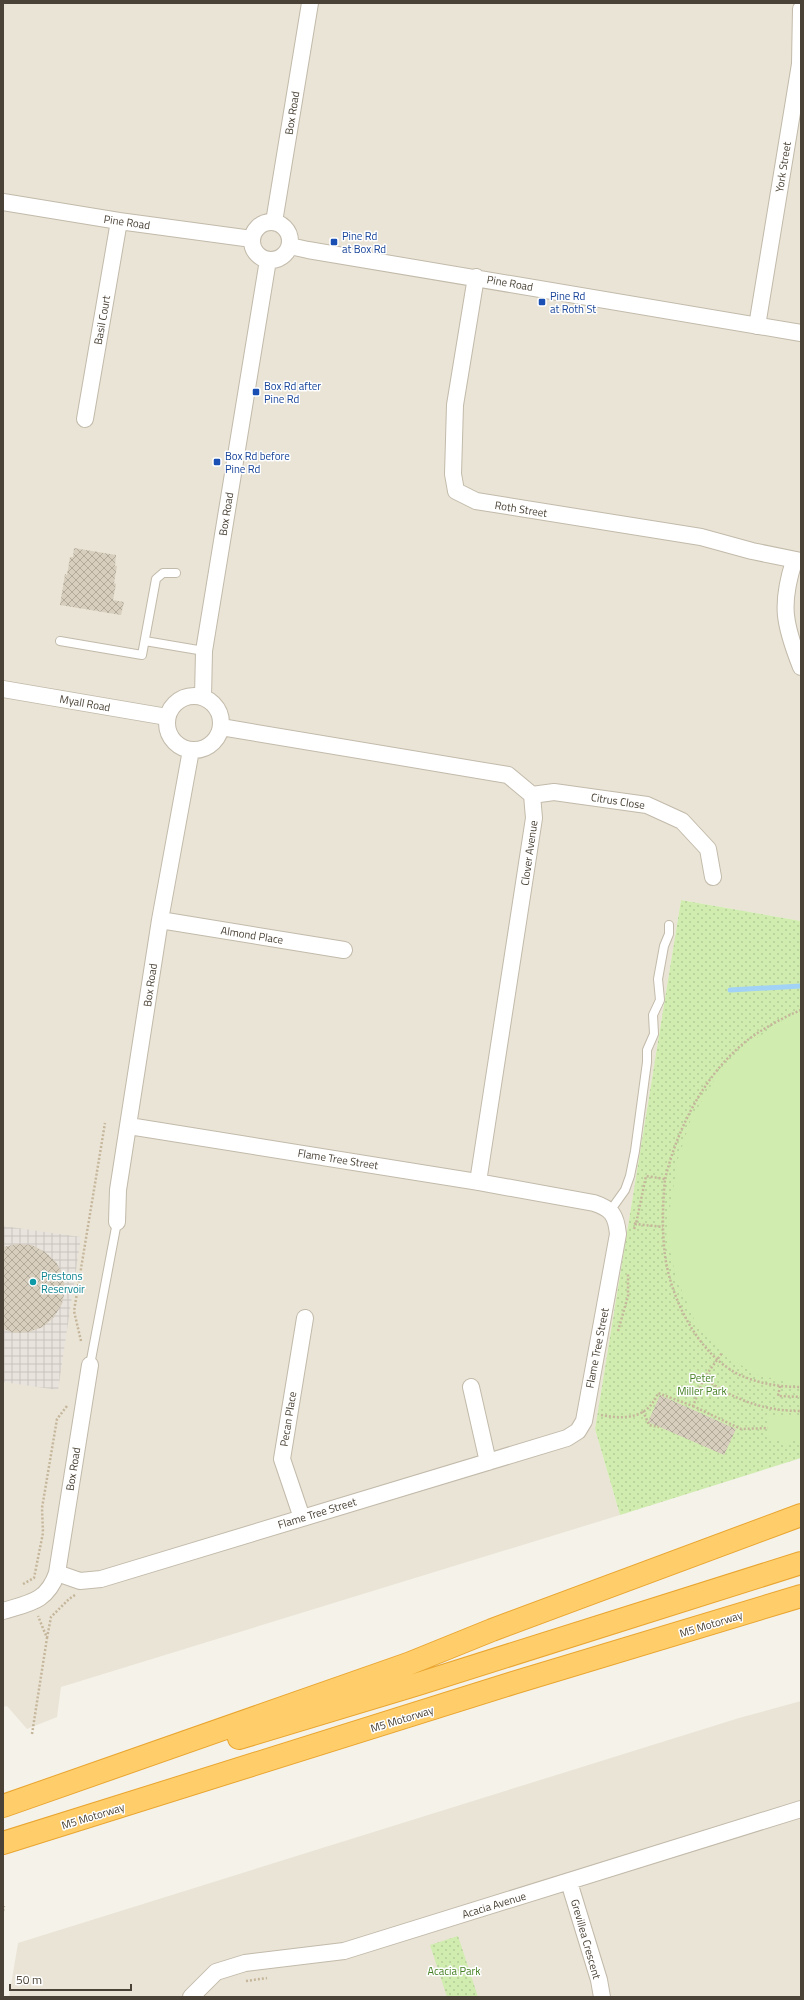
<svg xmlns="http://www.w3.org/2000/svg" width="804" height="2000" font-family="'Titillium Web',sans-serif">
<defs>
<pattern id="industrial-grid" width="8" height="8" patternUnits="userSpaceOnUse"><rect width="8" height="8" fill="#e8e3dd"/><path d="M0 4h8M4 0v8" fill="none" stroke="#c8c4be"/></pattern>
<pattern id="green-dots" width="8" height="8" patternUnits="userSpaceOnUse"><rect width="8" height="8" fill="#d0ecaf"/><path d="M2 2h.1M6 6h.1" fill="none" stroke="#b4cc97" stroke-width="1.8" stroke-linecap="round"/></pattern>
<pattern id="building-cross-hatch" width="8" height="8" patternUnits="userSpaceOnUse"><rect width="8" height="8" fill="#d8cebd"/><path d="M0 0l8 8M0 8l8-8" fill="none" stroke="#b1a99a"/></pattern>
</defs>
<rect width="100%" height="100%" fill="#f5f2e9"/>
<path fill="#eae4d6" d="M3 3H801V921L681 900 595 1429 620 1515 61 1687 57 1717 27 1729 7 1706 3 1707Z
M801 1701V1997H9L18 1943 739 1718Z"/>
<path fill="url(#industrial-grid)" d="M3 1226 81 1237 58 1390 3 1382Z"/>
<path fill="url(#green-dots)" d="M681 900 801 921V1458L620 1515 595 1429Z
M458 1936 478 1997H447L430 1945Z"/>
<path fill="#d0ecaf" d="M801 1011V1383H789L755 1374 722 1353 694 1319 676 1277 666 1232 678 1159 691 1119 715 1079 748 1044 794 1013Z
M768 1417H801V1439H792V1445H780L779 1441H768Z"/>
<g fill="none" stroke-linecap="round" stroke-linejoin="round">
<path stroke="#a2d3f6" stroke-width="5" d="M730 990 801 986"/>
</g>
<path fill="url(#building-cross-hatch)" d="M74 548 116 555 115 566H117L114 583 116 584 113 600 124 602 121 615 60 605 65 574 67 575 70 557H73Z
M17 1244 32 1245 45 1252 56 1262 63 1275 65 1290 62 1304 54 1317 43 1327 29 1332 14 1333 3 1329V1247Z
M660 1395 736 1429 724 1455 648 1422Z"/>
<g fill="none" stroke-linecap="round" stroke-linejoin="round">
<defs>
<path id="lane" d="M60 641 142 655 156 579 163 573H176
M145 641 204 651
M610 1211 625 1190 630 1176 635 1151 647 1062V1050L654 1034 653 1015 660 1000 658 979 664 946 669 934V925
M90 1365 117 1222"/>
<path id="street" d="M3 202 119 221 252 239
M252 241a19 19 0 1 1 38 0a19 19 0 1 1-38 0Z
M274 222 310 3
M290 246 308 250 801 333
M476 277 455 405 453 474 456 491 476 501 701 537 752 551 801 561
M757 326 800 64 801 9
M85 419 119 221
M794 561C780 605 784 624 801 667
M3 689 167 717
M167 723a27 27 0 1 1 54 0a27 27 0 1 1-54 0Z
M203 697 204 651 268 260
M221 727 508 775 532 795 534 818 478 1182
M532 795 554 792 647 805 682 821 708 849 713 877
M160 920 344 950
M117 1222 118 1190 160 920 191 750
M471 1387 488 1462
M302 1518 282 1459 305 1318
M57 1573 80 1581 101 1579 567 1438 578 1431 584 1421 618 1234C616 1215 612 1209 594 1203L478 1182 129 1126
M3 1611C29 1603 47 1602 57 1573L90 1365
M569 1882 599 1980 602 1997
M191 1997 216 1972 245 1963 344 1951 801 1809"/>
<path id="highway" d="M239 1738 418 1684 801 1563
M3 1806 408 1664 492 1630 801 1515
M3 1843 513 1683 801 1596"/>
</defs>
<use href="#lane" stroke="#c2baaa" stroke-width="10"/>
<use href="#street" stroke="#c2baaa" stroke-width="18"/>
<use href="#highway" stroke="#e9a530" stroke-width="24"/>
<path stroke="#c5b69b" stroke-width="2.5" stroke-dasharray="2 2" stroke-linecap="butt" d="M665 1179C678 1126 707 1069 753 1036 768 1026 784 1017 801 1010
M634 1223 636 1224 646 1176 665 1179C663 1202 662 1223 664 1246 667 1292 697 1356 742 1376 761 1384 781 1387 801 1387
M634 1229 636 1224 663 1227
M618 1331 628 1296V1274
M81 1341 74 1311 105 1123
M704 1378 722 1353
M780 1386 778 1396 801 1397
M693 1406 741 1429 768 1428
M643 1411 649 1425 659 1427
M601 1415C626 1420 648 1418 658 1393L693 1406 704 1378C734 1400 764 1411 801 1411
M23 1584 34 1578 43 1533 42 1508 57 1419 67 1406
M47 1638 51 1617 69 1599 75 1595
M32 1734 47 1638 38 1616
M3 1911 4 1906
M246 1981 267 1978"/>
<use href="#lane" stroke="#fff" stroke-width="8"/>
<use href="#street" stroke="#fff" stroke-width="16"/>
<use href="#highway" stroke="#ffce6a" stroke-width="22"/>
</g>
<g fill="#1a4fb4" stroke="#fff" stroke-width="1.5">
<rect x="330" y="238" width="8" height="8" rx="2"/>
<rect x="538" y="298" width="8" height="8" rx="2"/>
<rect x="252" y="388" width="8" height="8" rx="2"/>
<rect x="213" y="458" width="8" height="8" rx="2"/>
</g>
<circle fill="#0f9aa8" stroke="#fff" stroke-width="1.5" cx="33" cy="1282" r="4"/>
<g text-anchor="middle" stroke-width="3" stroke-linejoin="round" paint-order="stroke">
<g font-size="11" fill="#4a4236" stroke="#fff">
<text transform="translate(292 113) rotate(-81)" y="4">Box Road</text>
<text transform="translate(783 167) rotate(-81)" y="4">York Street</text>
<text transform="translate(127 222) rotate(8)" y="4">Pine Road</text>
<text transform="translate(510 283) rotate(10)" y="4">Pine Road</text>
<text transform="translate(102 320) rotate(-80)" y="4">Basil Court</text>
<text transform="translate(521 509) rotate(9)" y="4">Roth Street</text>
<text transform="translate(226 514) rotate(-81)" y="4">Box Road</text>
<text transform="translate(85 703) rotate(10)" y="4">Myall Road</text>
<text transform="translate(618 801) rotate(9)" y="4">Citrus Close</text>
<text transform="translate(529 853) rotate(-82)" y="4">Clover Avenue</text>
<text transform="translate(252 935) rotate(9)" y="4">Almond Place</text>
<text transform="translate(150 985) rotate(-82)" y="4">Box Road</text>
<text transform="translate(338 1159) rotate(9)" y="4">Flame Tree Street</text>
<text transform="translate(597 1348) rotate(-79)" y="4">Flame Tree Street</text>
<text transform="translate(288 1419) rotate(-81)" y="4">Pecan Place</text>
<text transform="translate(73 1469) rotate(-81)" y="4">Box Road</text>
<text transform="translate(317 1513) rotate(-17)" y="4">Flame Tree Street</text>
<text transform="translate(711 1624) rotate(-17)" y="4">M5 Motorway</text>
<text transform="translate(402 1719) rotate(-17)" y="4">M5 Motorway</text>
<text transform="translate(93 1816) rotate(-17)" y="4">M5 Motorway</text>
<text transform="translate(494 1905) rotate(-17)" y="4">Acacia Avenue</text>
<text transform="translate(586 1939) rotate(74)" y="4">Grevillea Crescent</text>
</g>
<g font-size="11" fill="#164399" stroke="#fff" text-anchor="start">
<text x="342" y="240">Pine Rd<tspan x="342" dy="13">at Box Rd</tspan></text>
<text x="550" y="300">Pine Rd<tspan x="550" dy="13">at Roth St</tspan></text>
<text x="264" y="390">Box Rd after<tspan x="264" dy="13">Pine Rd</tspan></text>
<text x="225" y="460">Box Rd before<tspan x="225" dy="13">Pine Rd</tspan></text>
</g>
<g font-size="11" fill="#0d838f" stroke="#fff" text-anchor="start">
<text x="41" y="1280">Prestons<tspan x="41" dy="13">Reservoir</tspan></text>
</g>
<g font-size="11" fill="#478125" stroke="#fff">
<text x="702" y="1382">Peter<tspan x="702" dy="13">Miller Park</tspan></text>
<text x="454" y="1975">Acacia Park</text>
</g>
</g>
<rect width="804" height="2000" fill="none" stroke="#4a4236" stroke-width="8"/>
<path d="M10 1984v6h121v-6" fill="none" stroke="#4a4236" stroke-width="2"/>
<text x="16" y="1984" font-size="12" fill="#4a4236" stroke="#ffffff" stroke-width="3" paint-order="stroke">50 m</text>
</svg>
